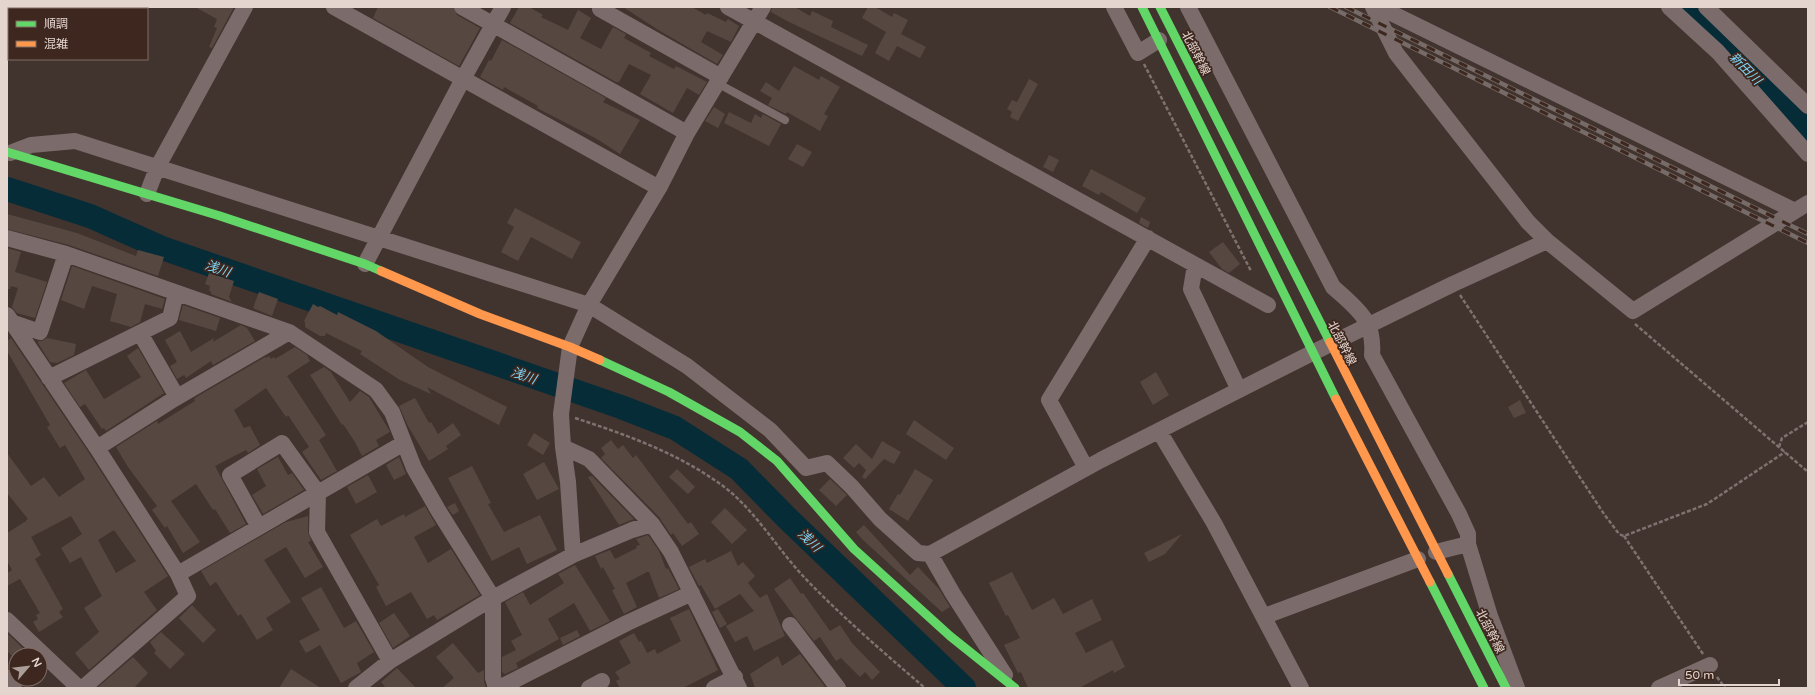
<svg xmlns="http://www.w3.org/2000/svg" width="1815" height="695" font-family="'Varela Round','Noto Sans JP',sans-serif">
<rect width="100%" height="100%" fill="#41342f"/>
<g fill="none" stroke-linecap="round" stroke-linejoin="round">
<path stroke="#062c38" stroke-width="24" d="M1685 7 1808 129
M7 189 90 216 162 248 621 407 675 428 739 469 786 517 964 688"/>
</g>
<path fill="#564741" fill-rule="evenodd" d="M195 7H234L212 48 209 47 217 28 214 27 217 19Z
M378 7H453L457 15 480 28 459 66 373 18Z
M519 7H529L543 15 541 17 568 30 578 10 591 18 580 38 601 49 613 27 626 34 624 38 651 53 649 56 674 69 676 66 707 82 699 95 687 88 673 113 640 94 651 75 629 64 619 82H616L510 23Z
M623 7H692L706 15 707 13 726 22 728 19 739 26 731 42 707 31 701 42 723 55 717 64 660 31Z
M772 7H795L810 16 812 11 833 21 831 27 868 45 862 56 789 22 771 12Z
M868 7H875L892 17 894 13 908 20 901 34 926 47 920 58 897 46 889 61 875 53 886 32 862 18Z
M502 40 606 98 603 102 640 120 620 154 597 139 537 108 538 106 504 87 503 90 480 77 489 60 491 61Z
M794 66 819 80 821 76 840 87 824 114 828 116 820 131 787 112 786 114 768 105 772 98 760 91 766 82 779 91Z
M1029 79 1038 84 1018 121 1010 117 1012 112 1007 109 1012 100 1017 102Z
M714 107 725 114 718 128 705 121Z
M729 112 751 123 755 114 761 118 763 114 781 124 769 146 724 123Z
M797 144 812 152 803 167 788 159Z
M1049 155 1059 160 1053 172 1043 167Z
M1091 169 1146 198 1137 213 1101 192 1099 195 1082 186Z
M515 208 581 242 572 259 531 237 518 261 501 252 514 227 507 223Z
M7 214 77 233 136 256 138 250 164 257 158 276 69 245 7 229Z
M1141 217 1150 222 1148 228 1139 223Z
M1223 242 1240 264 1229 273 1222 269 1209 252Z
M7 248 21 252 15 272 47 282 35 318 17 313 12 307 18 288 11 286 10 289H7Z
M72 266 165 299 162 309 145 304 140 322 131 327 110 321 117 294 92 286 84 309 61 300Z
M209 273 234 281 229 297 232 302 211 294V291H209L210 286 205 284Z
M259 292 278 299 272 316 253 308Z
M313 304 318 307 320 306 337 315 338 312 376 331 428 367 507 407 499 425 427 387 431 394 400 380 360 354 362 351 326 333 325 336H320L305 327V322L304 321Z
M183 305 220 318 216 331 179 320Z
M241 325 247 328 255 341 213 365 211 361 186 378 184 375 177 379 170 366 177 362 165 340 180 331 191 352 214 338 213 342Z
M11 338 89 453 168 576 144 592 157 610 89 670 75 653 99 632 84 608 102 596 81 557 70 563 61 548 82 534 71 516 31 537 41 555 35 559 63 609 59 612 63 617 39 632 33 622 38 619 36 615 40 613 20 579 7 586V573L12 570 7 561V533L26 521V520L28 519 7 493V453L31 486 44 477 59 497 85 479 65 445 60 448 47 427 50 425 7 351V341ZM114 530 136 561 116 573 98 540Z
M47 338 76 344 74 355 57 363 50 362 38 343V341H42Z
M295 347 307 355 310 361 287 376 326 435 319 440 337 471 321 480 302 452 309 447 288 415 286 417 266 388 234 410 244 428 250 426 260 445 248 453 246 450 215 466 246 524 230 533 215 509 213 510 196 484 171 501 200 542 183 553 167 526 165 528 152 510 157 506 128 467 116 447 157 421 158 424 195 401 194 399 198 396 265 357 266 358 269 356 271 359 274 357 275 359Z
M138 348 164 393 106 431 104 428 102 429 85 404 80 407 64 383 86 370 104 399 106 398 141 377 127 356Z
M324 367 331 372 350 402 360 391 369 397 389 430 390 432 376 440 379 446 362 456 355 442 343 424 342 425 310 375Z
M1156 372 1169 395 1153 405 1140 382Z
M415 398 429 423 431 422 438 434 453 423 461 435 446 446 448 449 429 461 408 426 399 406Z
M1520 400 1526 413 1514 418 1508 407Z
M914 420 954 448 946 460 906 434Z
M534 433 550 443 543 455 527 445Z
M611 440 618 449 623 445 633 458 636 455 688 524 691 522 699 534 682 546 673 533 671 535 659 517 601 458 605 454 601 448Z
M882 441 901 452 894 464 884 459 865 479 862 477 866 470 859 463 854 468 843 458 856 444 872 459Z
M278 457 288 475 292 473 304 490 263 514 252 495 266 486 257 469Z
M399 457 406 474 394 480 386 465Z
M544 462 559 489 537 500 523 474Z
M472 466 491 503 488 504 504 532 540 515 557 550 527 564 519 547 492 561 448 478Z
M677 469 695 487 688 494 669 477Z
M915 469 933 480 908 521 889 509 898 494 900 495Z
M368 475 377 492 356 504 347 487Z
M592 476 634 519 619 525 588 477Z
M830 479 847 495 836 506 819 490Z
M455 503 459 511 453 515 447 507Z
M425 506 436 525 414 537 428 563 451 549 480 595 437 620 434 615 427 619 411 592 386 606 376 587 379 585 350 535 377 519 381 526 404 514 405 517Z
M725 508 747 530 732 544 711 522Z
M308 516V532L311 541 308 542 323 567 305 578 286 547 264 560 291 602 266 618 273 630 257 640 241 614 238 616 216 582 210 586 201 571 286 522Z
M864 525 910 575 918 567 939 589 950 607 942 612 863 540 856 532Z
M1182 534 1165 554 1149 562 1144 553Z
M648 535 659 551 666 569 668 568 679 589 659 598 649 572H647L626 583 637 607 624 614 612 590 615 589 603 567 601 569 595 556 610 550 615 559 637 548 636 546 640 545 636 539Z
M731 551 738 566 743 562 755 576 748 583 760 598 767 594 785 636 754 651 747 636 735 642 726 626 754 611 740 594 715 609 701 585 699 586 689 567 705 559 707 563Z
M575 565 610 621 590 631 574 603 548 619 559 639 516 663 518 668 505 674 502 672V657L516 650 511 641 522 635 505 602 523 592 530 605 564 583 558 574Z
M1012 572 1032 610 1054 598 1063 614 1092 599 1102 620 1075 633 1086 653 1112 640 1125 667 1114 673 1113 670 1079 688H1028L1021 672 1018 673 1004 645 1020 638 1008 615 1006 616 989 583Z
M790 578 801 594 803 593 830 631 840 625 852 643 880 672 872 680 865 672 860 677 841 658 836 661 820 637 814 641 794 616 774 589Z
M321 587 344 628 356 621 374 652 357 663 361 672 341 683 320 645 306 653 299 641 320 630 301 598Z
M192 605 216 630 203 643 179 618Z
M689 609 718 670 683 688H620L616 681 620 679 615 672 631 663 619 641 634 633 639 642 641 641 647 653 655 649 657 654 681 641 670 618Z
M718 609 727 624 720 628 712 612Z
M394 613 410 636 393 648 379 623Z
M577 630 580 636 563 645 560 638Z
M161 632 185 654 170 669 154 653 156 651 150 642Z
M7 633 30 655H11L7 651Z
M453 643 478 673 484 670V682L486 688H442L454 678 436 657Z
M800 654 826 688H755L750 674 778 656 782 666Z
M133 657 148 673 134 688H97Z
M397 668 416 688H386L381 682Z
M291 669 321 688H279Z"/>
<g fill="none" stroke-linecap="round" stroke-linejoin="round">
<path stroke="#7e7270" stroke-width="2.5" stroke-dasharray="4 2" stroke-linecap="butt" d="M1144 64 1251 271
M1460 295 1604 514 1619 534 1624 536 1707 504 1785 452
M1635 324 1808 472
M575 418C627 435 678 453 723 486 755 510 776 547 803 576 841 616 883 652 925 688
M1779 447 1782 438 1808 422
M1624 536 1703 654
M1717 677 1725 688"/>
<path stroke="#7b6c6b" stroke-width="8" d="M717 83 785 120"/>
<path stroke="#7b6c6b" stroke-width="16" d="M334 7 659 188
M462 7 687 133
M601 7 600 9 721 77
M728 7 1268 305
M1114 7 1138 53 1159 40
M1188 7 1333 287C1357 309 1375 320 1372 355L1459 514 1468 534V544L1490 616 1517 688
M1373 7 1396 53 1528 222 1547 241 1633 311 1808 203
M1379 7 1795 211
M1669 7 1718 52 1808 154
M1706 7 1808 106
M10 153 31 145 75 141 589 305 687 366 770 430 806 468 827 463 852 487 880 519 918 553 930 554 1101 460 1312 353 1453 284 1547 241
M147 194 157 168 245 7
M7 238 66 254 289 332
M365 264 463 79 503 7
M1195 265 1191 289 1239 390
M7 315 97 448 178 574 188 596 83 688
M8 321 40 332 66 254
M140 333 177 397
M49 378 170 318 176 293
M1159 431 1214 523 1301 688
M563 447 589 459 652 524
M97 448 174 399 289 332 376 390 392 412 414 468 438 510 493 598V678L496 688
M1086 468 1049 400 1148 238
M259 527 230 475 282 443 318 493 317 532 390 661
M1436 552 1468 544
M930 554 953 594 1005 675
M573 555 568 482 563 447 561 414 570 347 589 305 659 188 687 133 763 7
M178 574 404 443
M1265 616 1418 559
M7 620 79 688
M790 625 838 688
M7 678 14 688
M356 688 390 661 493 598 573 555 632 530 652 524 671 552 739 688
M499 688 627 623 692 593
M589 688 602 681
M714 688 735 677
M1659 688 1710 665"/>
<path stroke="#63d668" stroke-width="9" d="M1142 7 1336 399
M1160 7 1330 342
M7 152 220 216 365 264 381 271
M600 360 669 392 740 432 777 461 854 549 950 636 1015 688
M1448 574 1506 688
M1430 582 1484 688"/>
<path stroke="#ff974d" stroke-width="9" d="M381 271 480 314 570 347 600 360
M1330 342 1448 574
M1336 399 1430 582"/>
<defs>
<path id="rail" d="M1330 7 1808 243
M1346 7 1808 234"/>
</defs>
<use href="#rail" stroke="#776b68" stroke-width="4.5"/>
<use href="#rail" stroke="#3d271e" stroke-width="3" stroke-dasharray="9" stroke-linecap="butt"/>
</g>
<g text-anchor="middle" stroke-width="3.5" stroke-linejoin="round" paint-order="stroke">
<g font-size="12" fill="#e4d5cf" stroke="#3d271e">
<text transform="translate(1196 53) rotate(63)" y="4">北部幹線</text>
<text transform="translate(1342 343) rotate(63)" y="4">北部幹線</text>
<text transform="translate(1490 631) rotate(63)" y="4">北部幹線</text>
</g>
<g font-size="13" font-style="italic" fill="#7cd3f4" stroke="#3d271e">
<text transform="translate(1746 68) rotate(45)" y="5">新田川</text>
<text transform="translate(218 268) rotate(19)" y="5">浅川</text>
<text transform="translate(524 375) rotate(19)" y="5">浅川</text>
<text transform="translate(810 540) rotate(44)" y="5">浅川</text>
</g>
</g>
<rect width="1815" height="695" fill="none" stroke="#e4d5cf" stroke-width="16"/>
<rect x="8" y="8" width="140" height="52" fill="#3d271e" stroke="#806d65"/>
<rect x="16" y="21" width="20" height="6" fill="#63d668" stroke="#806d65"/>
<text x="44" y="28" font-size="12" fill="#e4d5cf">順調</text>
<rect x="16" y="41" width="20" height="6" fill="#ff974d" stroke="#806d65"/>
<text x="44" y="48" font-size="12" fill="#e4d5cf">混雑</text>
<g transform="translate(28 667) rotate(62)"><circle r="19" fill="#3d271e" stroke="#806d65"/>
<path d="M0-3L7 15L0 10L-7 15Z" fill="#ab9d97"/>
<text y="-6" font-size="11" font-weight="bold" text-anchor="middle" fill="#e4d5cf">N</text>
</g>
<path d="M1679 679v6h100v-6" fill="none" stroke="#e4d5cf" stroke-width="2"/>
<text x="1685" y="679" font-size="12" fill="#e4d5cf" stroke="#3d271e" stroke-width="3" paint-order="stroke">50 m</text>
</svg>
